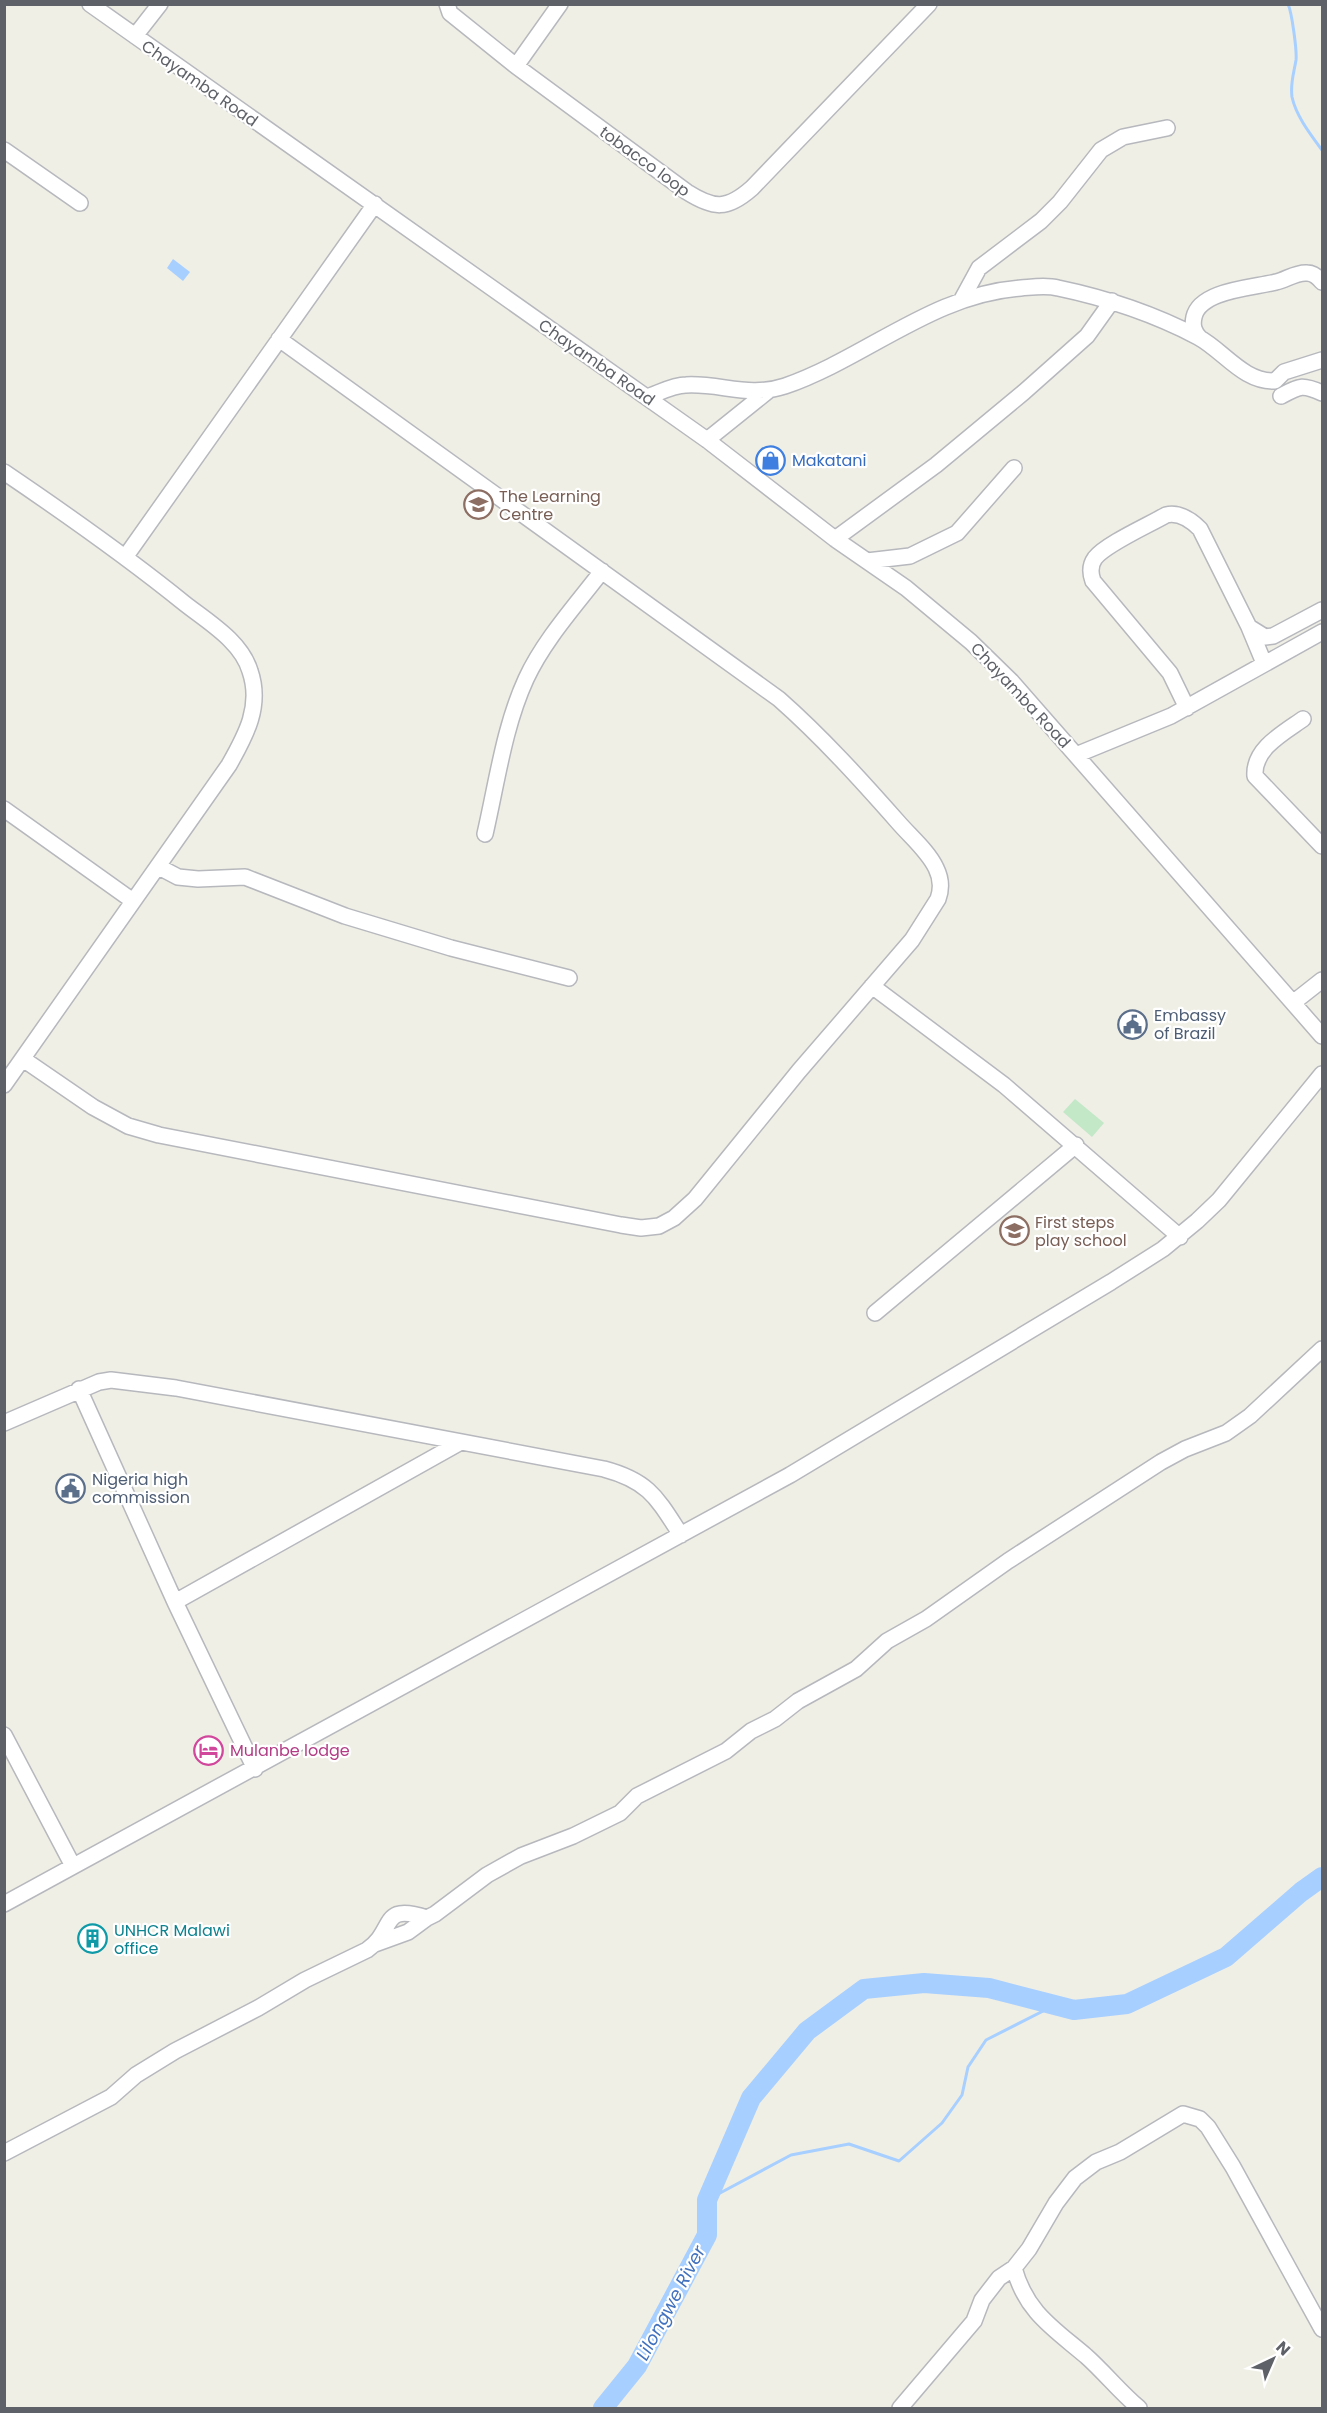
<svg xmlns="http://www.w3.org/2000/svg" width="1327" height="2413" font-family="Poppins,sans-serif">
<rect width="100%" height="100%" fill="#f0efe6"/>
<path fill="#c2e8c7" d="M1075 1099 1104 1123 1092 1137 1063 1112Z"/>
<path fill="#a7cfff" d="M173 259 190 272 183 281 167 268Z"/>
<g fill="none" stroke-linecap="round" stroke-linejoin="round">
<path stroke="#a7cfff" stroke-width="3" d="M1288 4C1292 13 1297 51 1296 60 1294 73 1290 83 1292 97 1296 116 1311 135 1322 150
M707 2200 791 2155 849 2144 899 2161 942 2123 962 2095 968 2067 986 2040 1055 2005"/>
<path stroke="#a7cfff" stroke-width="20" d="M603 2408 637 2366 707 2235V2200L751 2098 807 2031 864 1989 924 1983 989 1988 1074 2010 1127 2004 1226 1957 1301 1892 1322 1877"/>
<defs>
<path id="minor" d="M90 4 707 440 835 539 906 588 971 642 1011 681 1322 1036
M447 4 450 13 516 66
M560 4 516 66 687 192C714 209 727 210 752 188L929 4
M135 36 160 4
M4 150 80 203
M961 301 979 268 1041 221 1060 202 1101 150 1123 137 1167 128
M1200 338C1194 332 1192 326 1194 317 1200 290 1253 288 1276 282 1286 280 1296 272 1307 273 1314 273 1318 277 1322 282
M1281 396C1300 386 1302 384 1322 393
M647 397C659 393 673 385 686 385 721 383 749 398 785 386 866 358 933 294 1021 288 1034 287 1046 285 1058 288 1106 298 1154 314 1198 337 1224 351 1243 382 1275 381L1284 372 1322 360
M707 440 768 391
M4 472C66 514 126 556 184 603 208 622 241 641 250 671 262 706 246 735 229 765L4 1085
M835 539 936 465 1024 392 1087 336 1112 301
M126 556 375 204
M867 561 910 556 957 533 1014 468
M1249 627 1265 637 1273 636 1322 610
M1187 708 1170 673 1093 581C1090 573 1090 565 1095 558 1106 544 1149 525 1166 515 1179 512 1191 520 1200 529L1249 627 1264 663
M1303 719C1283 733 1253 749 1255 776L1322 846
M1076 755 1171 716 1322 632
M4 809 133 901
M485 834C497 782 504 727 526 679 544 640 576 605 602 571
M159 867 178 877 198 879 245 877 345 916 451 948 569 978
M872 986 1004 1085 1180 1237
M1294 1002 1322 980
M23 1059 93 1107 128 1126 159 1135 621 1225 641 1228 659 1226 674 1218 695 1199 799 1071 912 940 938 899C942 888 941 878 936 868 928 851 910 836 898 822 860 779 822 737 779 699L279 339
M875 1313 1076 1145
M79 1389 175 1602 255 1769
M4 1423 99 1382 111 1380 176 1388 604 1469C649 1481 657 1498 681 1535
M175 1602 461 1442
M4 1735 73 1866
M4 1904 790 1475 1111 1282 1163 1249 1197 1221 1219 1200 1322 1074
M375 1944 408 1932 427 1918
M4 2153 111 2097 136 2075 175 2051 258 2008 305 1980 367 1950C396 1930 379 1902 427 1918L435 1914 487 1875 521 1856 573 1836 620 1813 637 1796 726 1751 751 1731 775 1719 798 1701 856 1669 887 1641 926 1619 1008 1561 1161 1462 1185 1449 1226 1433 1250 1416 1322 1349
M1014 2268C1026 2312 1053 2328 1086 2356 1104 2372 1120 2392 1139 2408
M900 2408 974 2321 982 2300 999 2278 1014 2268 1029 2249 1056 2203 1075 2178 1096 2162 1120 2152 1183 2114 1200 2119 1208 2127 1233 2167 1322 2329"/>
</defs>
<use href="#minor" stroke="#b6b8bd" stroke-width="18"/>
<use href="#minor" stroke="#fff" stroke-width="15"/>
</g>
<defs>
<symbol id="shop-ring" viewBox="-11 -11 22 22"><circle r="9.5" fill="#fff" stroke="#3f7fe0" stroke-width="1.5"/><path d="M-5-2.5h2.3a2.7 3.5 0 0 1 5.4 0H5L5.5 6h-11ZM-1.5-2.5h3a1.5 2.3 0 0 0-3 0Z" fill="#3f7fe0"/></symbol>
<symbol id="school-ring" viewBox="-11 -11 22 22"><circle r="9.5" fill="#fff" stroke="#8d6e63" stroke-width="1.5"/><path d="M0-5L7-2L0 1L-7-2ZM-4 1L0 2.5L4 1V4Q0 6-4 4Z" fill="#8d6e63"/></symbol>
<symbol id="civic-ring" viewBox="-11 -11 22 22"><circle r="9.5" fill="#fff" stroke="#5c6f8a" stroke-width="1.5"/><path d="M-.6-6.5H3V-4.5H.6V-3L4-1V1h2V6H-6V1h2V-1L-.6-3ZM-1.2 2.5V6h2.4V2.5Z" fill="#5c6f8a"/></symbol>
<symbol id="hotel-ring" viewBox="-11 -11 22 22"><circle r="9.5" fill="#fff" stroke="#d1479c" stroke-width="1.5"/><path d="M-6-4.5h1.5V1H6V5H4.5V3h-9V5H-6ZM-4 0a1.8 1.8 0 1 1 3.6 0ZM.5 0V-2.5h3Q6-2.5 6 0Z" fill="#d1479c"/></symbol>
<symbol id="building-ring" viewBox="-11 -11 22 22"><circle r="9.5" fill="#fff" stroke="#0f9aa8" stroke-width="1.5"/><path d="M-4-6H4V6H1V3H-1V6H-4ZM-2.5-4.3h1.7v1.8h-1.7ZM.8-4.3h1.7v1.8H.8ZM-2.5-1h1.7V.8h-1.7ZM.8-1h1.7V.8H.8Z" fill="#0f9aa8"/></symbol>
</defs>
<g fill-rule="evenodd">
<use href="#shop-ring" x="754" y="444" width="33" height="33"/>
<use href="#school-ring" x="462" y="488" width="33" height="33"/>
<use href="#civic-ring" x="1116" y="1008" width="33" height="33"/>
<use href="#school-ring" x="998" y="1214" width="33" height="33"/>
<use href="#civic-ring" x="54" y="1472" width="33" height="33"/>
<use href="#hotel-ring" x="192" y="1734" width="33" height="33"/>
<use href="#building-ring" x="76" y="1922" width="33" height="33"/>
</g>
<g text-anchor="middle" stroke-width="4.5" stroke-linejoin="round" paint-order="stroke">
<g font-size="16" fill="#5e6167" stroke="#fff">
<text transform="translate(200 83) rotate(35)" y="6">Chayamba Road</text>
<text transform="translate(645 161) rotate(36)" y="6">tobacco loop</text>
<text transform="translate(597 362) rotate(35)" y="6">Chayamba Road</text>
<text transform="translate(1021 695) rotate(47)" y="6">Chayamba Road</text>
</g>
<g font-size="16" fill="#366cbe" stroke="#fff" text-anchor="start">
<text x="792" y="466">Makatani</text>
</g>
<g font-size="16" fill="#785e54" stroke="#fff" text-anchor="start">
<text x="499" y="502">The Learning<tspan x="499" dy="18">Centre</tspan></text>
<text x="1035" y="1228">First steps<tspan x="1035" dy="18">play school</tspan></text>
</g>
<g font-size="16" fill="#4e5e75" stroke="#fff" text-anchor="start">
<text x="1154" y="1021">Embassy<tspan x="1154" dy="18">of Brazil</tspan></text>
<text x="92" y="1485">Nigeria high<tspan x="92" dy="18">commission</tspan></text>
</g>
<g font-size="16" fill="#b23c85" stroke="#fff" text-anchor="start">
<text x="230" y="1756">Mulanbe lodge</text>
</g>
<g font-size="16" fill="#0d838f" stroke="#fff" text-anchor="start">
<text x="114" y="1936">UNHCR Malawi<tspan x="114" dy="18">office</tspan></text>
</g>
<g font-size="18" font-style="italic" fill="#4272be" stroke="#fff">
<text transform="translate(671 2303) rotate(-62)" y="6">Lilongwe River</text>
</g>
</g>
<rect width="1327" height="2413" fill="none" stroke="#5e6167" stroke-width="12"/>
<g transform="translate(1273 2359) rotate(44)" stroke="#ffffff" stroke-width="4.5" paint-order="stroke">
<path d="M0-4.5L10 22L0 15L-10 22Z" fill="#5e6167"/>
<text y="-9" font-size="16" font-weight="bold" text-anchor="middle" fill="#5e6167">N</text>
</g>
</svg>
